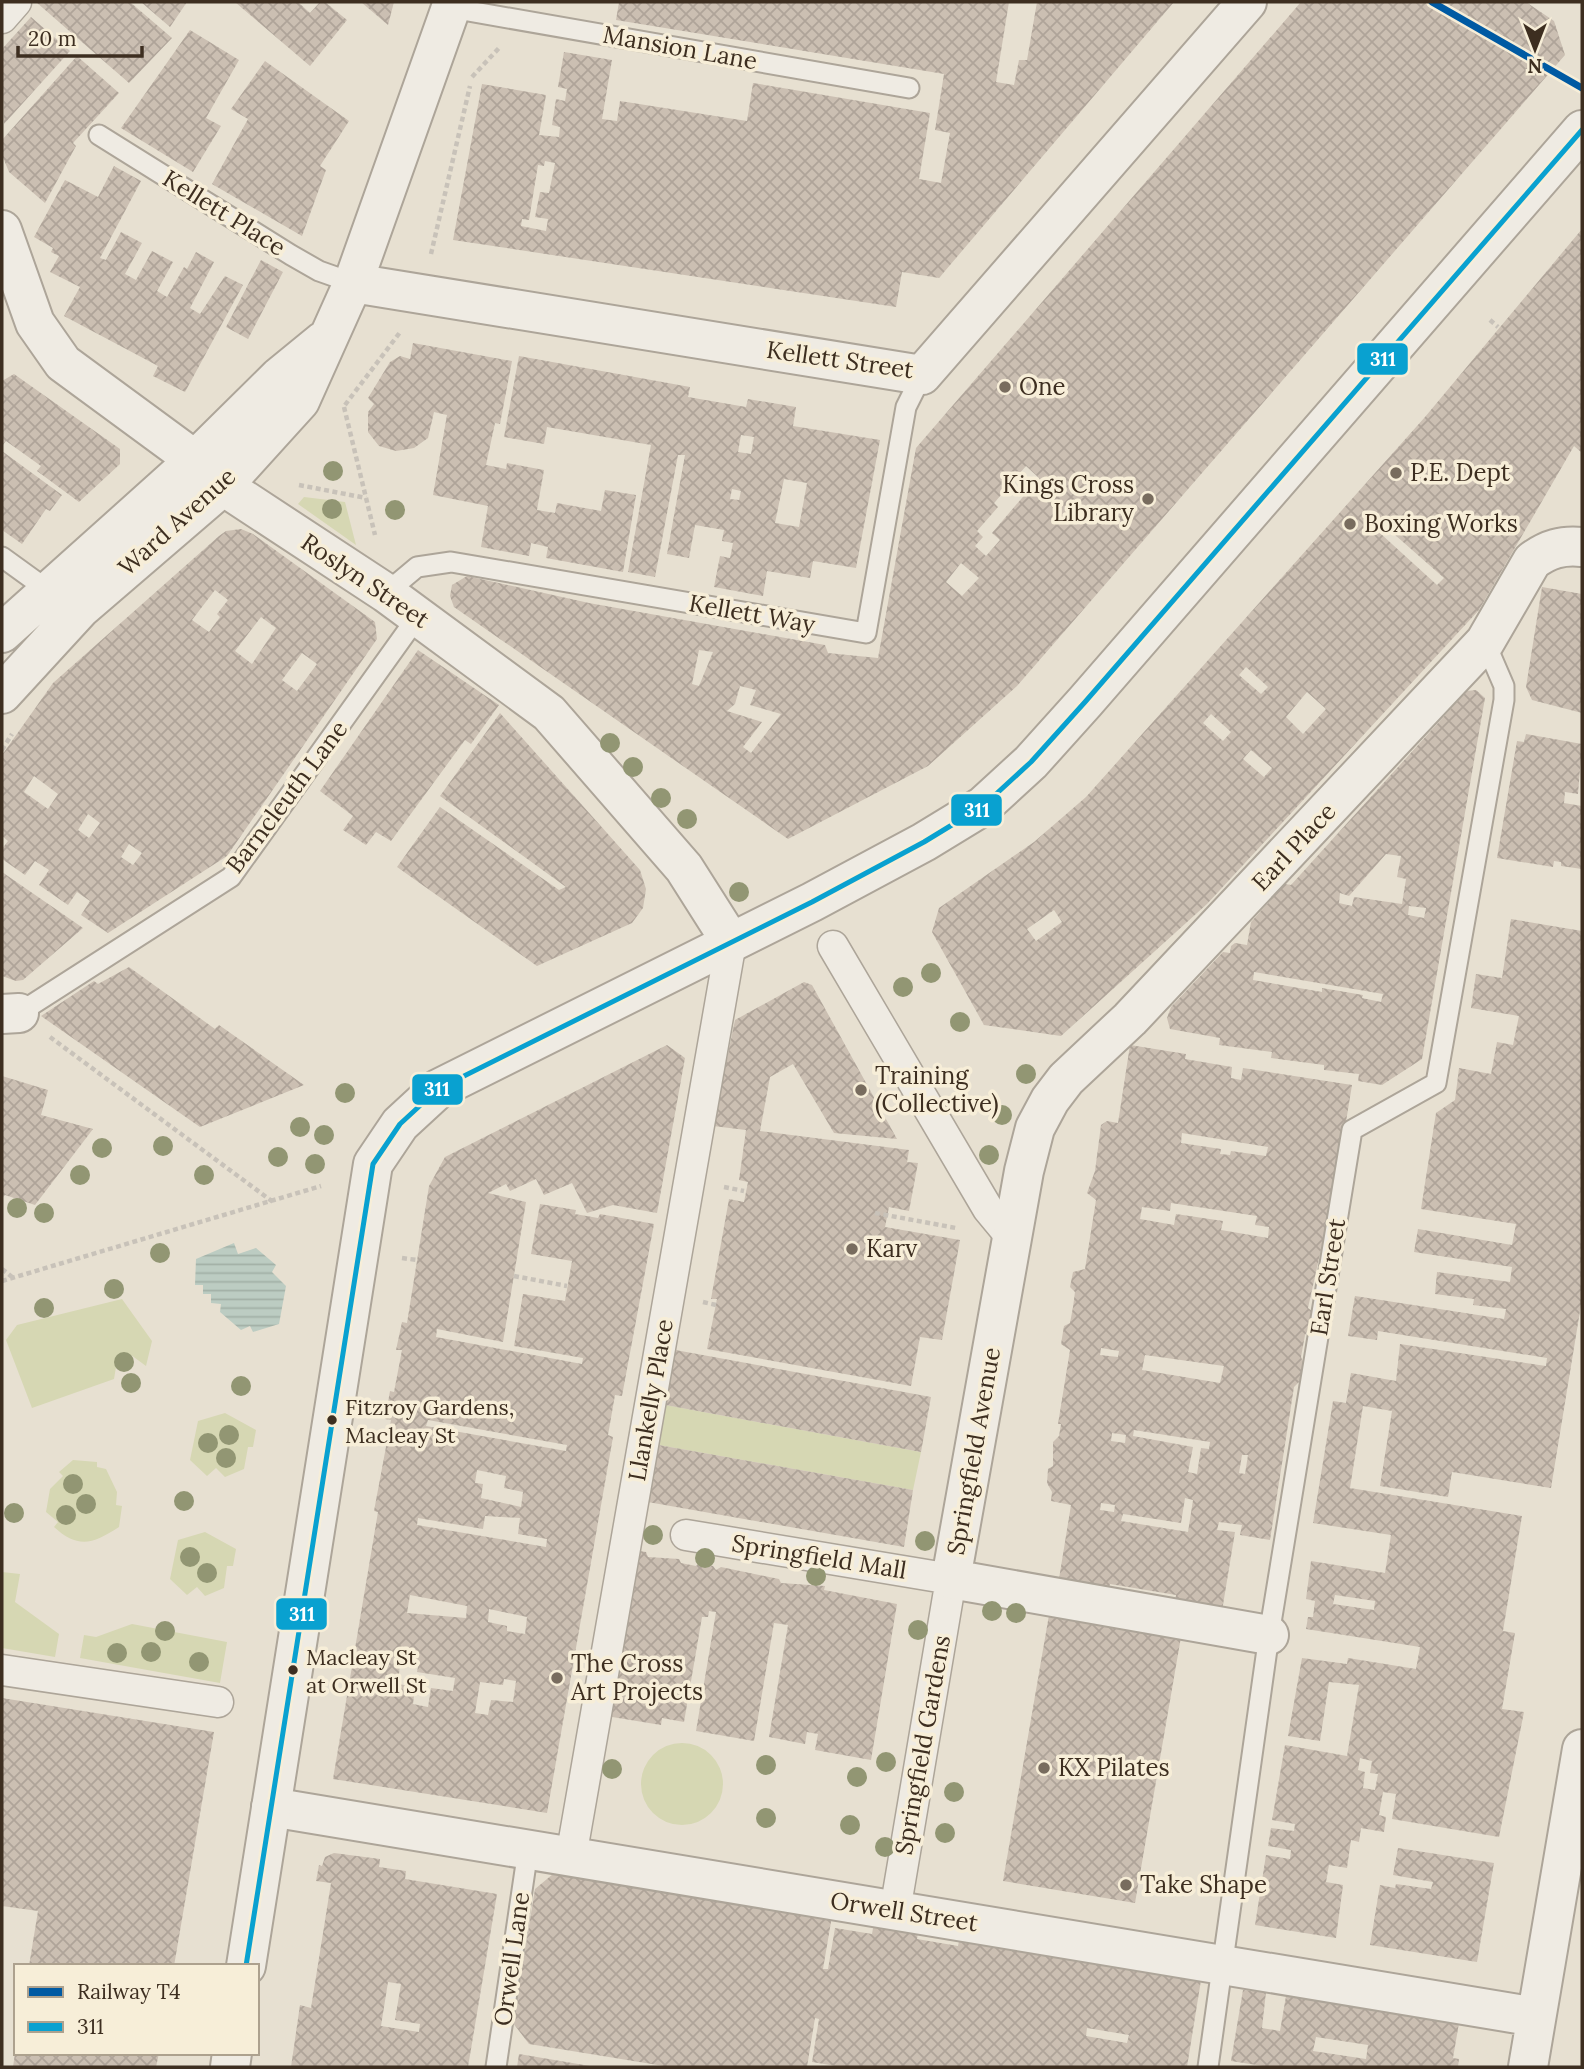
<svg xmlns="http://www.w3.org/2000/svg" width="1584" height="2069" font-family="Lora,serif">
<defs>
<pattern id="water-rules" width="6" height="5" patternUnits="userSpaceOnUse" patternTransform="scale(1.75)"><rect width="6" height="5" fill="#bcccc2"/><path d="M0 2.5h6" fill="none" stroke="#a2b0a6"/></pattern>
<pattern id="building-cross-hatch" width="8" height="8" patternUnits="userSpaceOnUse" patternTransform="scale(1.75)"><rect width="8" height="8" fill="#cbbfb2"/><path d="M0 0l8 8M0 8l8-8" fill="none" stroke="#afa499"/></pattern>
</defs>
<rect width="100%" height="100%" fill="#e7e0d1"/>
<path fill="#d6d7b3" d="M304 497 345 502 356 545 298 504Z
M122 1299 152 1341 146 1366 131 1355 117 1361 114 1379 32 1408 6 1340 17 1325Z
M660 1404 921 1452 913 1490 653 1444Z
M225 1413 256 1430 253 1447H248L244 1469 225 1477 216 1468 207 1476 190 1460 198 1421Z
M73 1460 97 1462V1467L106 1469 117 1492 116 1505 122 1506 119 1527C93 1544 78 1549 54 1527L58 1522 46 1512 50 1489 63 1476 59 1472Z
M205 1532 236 1549 233 1566H227L224 1588 205 1596 197 1587 187 1595 170 1579 178 1540Z
M2 1572 20 1574 15 1602 59 1634 55 1657 2 1648Z
M132 1624 227 1642 220 1683 80 1658 84 1635 96 1637Z
M641 1784a41 41 0 1 1 82 0a41 41 0 1 1-82 0Z"/>
<path fill="url(#water-rules)" d="M234 1243 238 1254 256 1248 276 1265 272 1272 286 1286 279 1324 253 1332 250 1326 241 1330 220 1312 221 1304 211 1303V1294H203V1285H195L196 1259Z"/>
<path fill="url(#building-cross-hatch)" fill-rule="evenodd" d="M36 2H130L172 38 129 83Z
M141 2H187L170 27Z
M235 2H298L310 13 320 2H325L347 20 310 66Z
M361 2H394L388 25Z
M619 2H1009L996 82 1014 85 1019 60H1027L1037 2H1174L939 278 902 272 896 307 453 240 482 84 546 95 539 135 559 137 560 127 552 125 556 99 565 101 567 89 558 87 564 52 612 60 602 119 617 121 620 101 747 121 753 83 930 113 919 179 941 183 950 133 935 130 944 74 616 20ZM545 161 555 163 549 193 540 192 535 217 548 219 546 231 521 226 522 219 529 220 538 165 544 166Z
M1301 2H1526L1554 21 1565 55 1017 686 928 766 788 839 454 607 450 596 452 585 467 576 589 603 825 645 828 653 878 658 916 448ZM1026 466 1039 478 992 533 1000 540 986 556 975 546 983 537 977 531 998 507 994 503ZM961 563 979 578 962 596 946 582ZM699 650 713 652 699 686 692 684ZM740 686 756 690 750 705 781 714 751 753 743 747 762 722 727 711 735 704Z
M31 17 70 51 4 124 2 49Z
M190 30 239 60 206 118 221 126 193 172 121 128Z
M77 56 119 93 73 143 76 146 45 203 9 172 2 155V140Z
M265 61 349 121 320 166 326 170 302 236 212 184 248 119 231 109Z
M114 166 141 181 100 258 106 260 121 232 142 243 125 274 136 280 152 251 173 262 157 291 167 297 184 267 187 269 196 252 214 262 190 308 200 314 225 276 243 285 185 392 153 376 158 366 64 316 80 287 50 272 59 256 51 252 53 248 34 237 65 180 98 197Z
M1582 229V453L1574 446 1479 610 1207 904 1061 1036 984 1025 932 932 939 908 1034 842 1086 797 1425 417ZM1386 527 1444 578 1437 585 1381 534ZM1246 667 1268 687 1261 694 1239 675ZM1307 692 1326 709 1303 734 1286 717ZM1211 714 1231 732 1223 741 1203 723ZM1251 750 1272 768 1264 777 1243 759ZM1054 910 1062 922 1036 941 1027 929Z
M261 260 283 272 248 339 226 327Z
M413 343 512 361 500 424 495 423 486 465 506 469 507 463 544 470 537 510 555 513 557 503 601 511 605 490 636 495 623 572 546 558 548 547 531 543 529 556 481 547 488 506 433 495 447 415 434 412 428 438 414 448 396 451 379 446 368 432V412L374 404 368 398 390 362 400 356 410 359Z
M519 356 690 387 688 397 746 407 748 399 796 407 793 426 880 440 856 568 813 561 810 578 767 571 763 596 714 587 720 556 730 558 733 543 722 541 724 530 695 525 689 558 667 554 685 455H678L655 577 628 572 651 445 547 427 544 444 504 437ZM741 435 754 437 751 454 738 452ZM784 479 807 483 799 527 775 523ZM732 489 741 491 739 500 730 499Z
M14 374 120 449V464L79 502 37 471 41 466 6 441 2 446V381Z
M2 451 62 495 50 511 46 509 22 544 2 530Z
M241 529 253 534 375 622 377 639 227 856 108 933 81 915 90 901 77 892 68 905 39 885 49 870 35 861 25 875 2 859V849L8 841 2 836V755L53 683 219 536 226 531ZM215 590 228 600 217 614 220 617 209 632 192 620ZM261 617 276 628 252 664 235 651ZM302 653 317 664 297 691 282 680ZM34 776 58 794 48 809 24 792ZM88 814 100 823 89 838 78 830ZM129 844 142 853 133 865 121 857Z
M1542 587 1582 594V713L1532 700 1526 687Z
M418 650 499 705 471 744 465 740 391 841 376 832 366 845 343 830 353 816 320 791Z
M1476 690 1485 698 1422 1059 1382 1085 1358 1081 1359 1074 1324 1070V1065L1271 1058 1272 1052 1219 1045 1220 1038 1170 1029 1167 1018 1171 1007 1223 952 1230 953 1231 946 1235 943 1247 945 1251 922 1285 884 1291 885 1467 691ZM1386 854 1401 856 1397 877 1406 879 1402 904 1354 897 1352 906 1339 903 1340 893 1349 896ZM1409 906 1426 908 1424 918 1408 915ZM1254 972 1383 994 1381 1002 1362 998 1363 995 1322 988V992L1253 980Z
M500 713 640 870 646 889 643 908 632 923 537 966 397 867 440 807 559 890 566 887 440 796Z
M1526 734 1582 744 1578 794 1565 792 1564 803 1582 806V869L1561 866V862L1554 861 1553 867 1497 858 1517 741 1524 742Z
M2 872 83 928 23 980 16 981 2 976Z
M1511 919 1582 931V1299L1551 1488 1452 1472 1448 1497 1380 1486 1392 1411 1363 1406 1350 1488 1522 1516 1503 1631 1515 1633 1502 1709 1524 1712 1499 1837 1392 1819 1396 1794 1383 1792 1379 1815 1386 1817 1384 1832 1361 1828 1359 1842 1351 1840 1347 1868 1329 1865 1326 1882 1343 1885 1336 1938 1255 1925 1266 1855 1290 1859 1291 1850 1268 1846 1271 1828 1294 1831 1295 1824 1272 1820 1285 1745 1347 1756 1359 1685 1329 1682 1320 1741 1288 1736 1302 1658 1347 1664 1348 1658 1416 1669 1420 1647 1306 1629 1308 1617H1313L1315 1601 1306 1599 1311 1561 1385 1573 1391 1535 1313 1523 1333 1401 1346 1403 1351 1373 1396 1381 1400 1344 1546 1366 1547 1358 1378 1331 1377 1340 1348 1336 1355 1296 1504 1319 1506 1309 1473 1305 1474 1299 1435 1294 1437 1272 1510 1282 1512 1267 1414 1252 1418 1229 1512 1245 1516 1224 1421 1209 1436 1113 1455 1100 1459 1068 1491 1074 1497 1042 1513 1045 1519 1016 1471 1008 1476 974 1502 978ZM1335 1595 1375 1601 1374 1610 1333 1604ZM1360 1758 1372 1761 1370 1773 1378 1774 1375 1790 1363 1788 1365 1772 1358 1770Z
M129 967 215 1029 219 1025 304 1085 200 1127 41 1016 94 981 98 984Z
M804 982 812 985 897 1139 834 1133 793 1064 770 1077 760 1131 909 1150 907 1162 918 1163 909 1211 889 1207 885 1227 960 1240 942 1340 920 1337 911 1386 707 1349 717 1299H711L729 1199 744 1202 748 1182 739 1180 746 1130 713 1126 735 1020Z
M667 1045 685 1058 657 1213 613 1205 587 1213 572 1183 544 1195 536 1179 510 1191 506 1184 488 1193 526 1202 503 1342 437 1329 436 1337 582 1364 583 1358 514 1346 523 1294 565 1301 572 1261 531 1254 540 1204 576 1210 575 1214 598 1218 600 1214 654 1224 622 1396 615 1395 608 1435 613 1437 547 1813 333 1779 378 1512 374 1511 391 1420 385 1419 390 1391 394 1392 402 1350H396L402 1322 407 1323 429 1186 445 1157ZM428 1420 567 1445 566 1451 426 1426ZM477 1470 506 1476 504 1488 523 1492 521 1507 481 1498 483 1484 475 1483ZM485 1516 520 1518 518 1534 547 1539 546 1547 417 1525 418 1518 483 1529ZM410 1595 467 1606 466 1618 407 1613ZM489 1609 527 1617 525 1634 507 1631V1626L488 1622ZM400 1664 418 1667 417 1672 455 1678 453 1691 431 1688 428 1707 413 1704 415 1687 398 1684ZM504 1679 516 1681 513 1702 491 1700 488 1715 475 1713 480 1682 503 1685Z
M1130 1045 1186 1054 1185 1059 1232 1067 1231 1078 1241 1080 1243 1068 1352 1085 1328 1232 1324 1236 1308 1308 1312 1311 1309 1329 1305 1335 1301 1357 1304 1364 1300 1381 1294 1387 1270 1540 1240 1535 1242 1525 1219 1522 1217 1530 1235 1532 1222 1611 1175 1604 1176 1595 1110 1584 1108 1593 1058 1585 1071 1505 1051 1501 1052 1492 1047 1483 1048 1469 1053 1466V1442L1059 1436 1061 1424H1058L1070 1350 1061 1344 1064 1326 1070 1323 1073 1307 1075 1292 1070 1287 1073 1272 1085 1269 1096 1200 1087 1193 1095 1171 1101 1125 1107 1121 1118 1123ZM1182 1133 1268 1147 1266 1156 1231 1151 1230 1155 1220 1154 1221 1149 1181 1143ZM1171 1203 1257 1216 1255 1225 1269 1227 1268 1238 1221 1230 1223 1221 1176 1214 1174 1225 1140 1219 1142 1207 1170 1211ZM1101 1348 1119 1351 1118 1357 1100 1355ZM1145 1355 1224 1366 1220 1383 1142 1370ZM1134 1430 1210 1442 1209 1449 1201 1448 1197 1474 1188 1472 1193 1447 1133 1436ZM1112 1433 1126 1435 1125 1443 1111 1441ZM1242 1455H1248L1245 1474 1239 1473ZM1185 1498 1193 1500 1188 1532 1121 1521 1123 1514 1181 1523ZM1101 1503 1115 1505 1114 1512 1100 1510Z
M2 1076 48 1090 41 1115 93 1129 35 1205 5 1195 2 1198Z
M670 1349 931 1397 921 1452 660 1404Z
M653 1444 913 1490 904 1547 642 1501Z
M634 1550 646 1552 648 1557 679 1559 681 1563 696 1566 699 1563 713 1566 716 1570 721 1567 779 1579 781 1583 825 1586 824 1590 897 1604 871 1760 815 1750 818 1734 807 1732 805 1744 769 1737 788 1625 774 1623 754 1741 696 1731 716 1612 709 1611 708 1617H702L684 1722 662 1718 661 1725 600 1715Z
M1049 1615 1181 1637 1135 1903 1003 1881Z
M2 1698 214 1732 174 1966H29L38 1911 2 1906Z
M1398 1848 1494 1863 1477 1962 1370 1945 1380 1885 1395 1888 1396 1884 1431 1889 1433 1882 1393 1875Z
M334 1853 380 1859 379 1867 406 1871 405 1879 497 1894 468 2067H291L300 2005 311 2008 331 1883 316 1881 319 1865 322 1866 325 1857ZM388 1982 401 1984 395 2020 420 2024 419 2032 381 2026Z
M553 1874 720 1902 722 1898 832 1916 823 1969H828L835 1928 872 1934 875 1917 919 1925 917 1939 958 1946 960 1936 1202 1974 1187 2067H842L812 2062 819 2019 815 2018 807 2067H670L529 2044 513 2023 535 1889ZM1087 2028 1129 2035 1127 2043 1086 2036Z
M1243 1990 1266 1992 1262 2028 1280 2031 1286 1996 1459 2023 1453 2058 1459 2059 1458 2067H1269L1231 2061ZM1316 2037 1368 2045 1366 2059 1313 2051Z
M15 2053H159L156 2067H13Z
M519 2054 590 2066 589 2067H517Z"/>
<g fill="none" stroke-linecap="round" stroke-linejoin="round">
<defs>
<path id="service" d="M451 8 909 88
M99 135 291 255 319 271 353 283
M2 557 49 591
M386 593 417 567 451 562 866 633 906 407 922 375
M19 1013 231 877 418 616
M496 2067 528 1850
M1208 2067 1269 1635 1352 1130 1436 1083 1504 700V686L1485 642"/>
<path id="pedestrian" d="M2 18 16 2
M833 946 988 1209 1012 1238
M686 1535 951 1579 895 1911
M2 1670 218 1702
M571 1857 731 942"/>
<path id="minor" d="M2 230 35 323 63 363 195 460 223 486 386 593 549 713 684 868 731 942
M353 283 922 375 1247 2
M2 633 195 460 279 377 323 341
M2 694 81 608 223 486 300 401 353 283 453 2
M2 1014 19 1013
M1269 1635 951 1579 1024 1171 1035 1128 1050 1100 1066 1079 1130 1019 1485 642 1532 561C1548 549 1562 545 1582 547
M271 1807 1536 2017
M1528 2067 1582 1749"/>
<path id="tertiary" d="M246 1966 373 1164 400 1124 438 1089 812 902 924 842 983 806 1031 762 1085 702 1582 130
M230 2067 232 2053"/>
</defs>
<use href="#service" stroke="#ada599" stroke-width="23"/>
<use href="#pedestrian" stroke="#ada599" stroke-width="33"/>
<use href="#minor" stroke="#ada599" stroke-width="42"/>
<use href="#tertiary" stroke="#ada599" stroke-width="42"/>
<path stroke="#c8c2b9" stroke-width="4.5" stroke-dasharray="5 3.5" stroke-linecap="butt" d="M472 77 499 48
M431 254 470 86
M1490 320 1498 327
M345 405 401 331
M344 407 375 535
M299 485 366 498
M2 750 12 734
M50 1037 273 1202
M724 1187 744 1191
M875 1213 956 1228
M402 1258 417 1260
M2 1269 12 1277
M514 1276 567 1286
M2 1281 321 1186
M703 1302 716 1305"/>
<use href="#service" stroke="#efebe3" stroke-width="19"/>
<use href="#pedestrian" stroke="#efebe3" stroke-width="30"/>
<use href="#minor" stroke="#efebe3" stroke-width="38"/>
<use href="#tertiary" stroke="#efebe3" stroke-width="38"/>
<defs>
<path id="bus-1" d="M246 1966 373 1164 400 1124 438 1089 812 902 924 842 983 806 1031 762 1085 702 1582 130"/>
</defs>
<use href="#bus-1" stroke="#f7eed8" stroke-width="10"/>
<use href="#bus-1" stroke="#09a1d0" stroke-width="5"/>
<defs>
<path id="rail-1" d="M1432 2 1582 88"/>
</defs>
<use href="#rail-1" stroke="#f7eed8" stroke-width="12"/>
<use href="#rail-1" stroke="#005aa3" stroke-width="7"/>
</g>
<g fill="#929673">
<circle cx="333" cy="471" r="10"/>
<circle cx="332" cy="509" r="10"/>
<circle cx="395" cy="510" r="10"/>
<circle cx="610" cy="743" r="10"/>
<circle cx="633" cy="767" r="10"/>
<circle cx="661" cy="798" r="10"/>
<circle cx="687" cy="819" r="10"/>
<circle cx="739" cy="892" r="10"/>
<circle cx="931" cy="973" r="10"/>
<circle cx="903" cy="987" r="10"/>
<circle cx="960" cy="1022" r="10"/>
<circle cx="1026" cy="1074" r="10"/>
<circle cx="345" cy="1093" r="10"/>
<circle cx="1002" cy="1115" r="10"/>
<circle cx="300" cy="1127" r="10"/>
<circle cx="324" cy="1135" r="10"/>
<circle cx="163" cy="1146" r="10"/>
<circle cx="102" cy="1148" r="10"/>
<circle cx="989" cy="1155" r="10"/>
<circle cx="278" cy="1157" r="10"/>
<circle cx="315" cy="1164" r="10"/>
<circle cx="80" cy="1175" r="10"/>
<circle cx="204" cy="1175" r="10"/>
<circle cx="17" cy="1208" r="10"/>
<circle cx="44" cy="1213" r="10"/>
<circle cx="160" cy="1253" r="10"/>
<circle cx="114" cy="1289" r="10"/>
<circle cx="44" cy="1308" r="10"/>
<circle cx="124" cy="1362" r="10"/>
<circle cx="131" cy="1383" r="10"/>
<circle cx="241" cy="1386" r="10"/>
<circle cx="229" cy="1435" r="10"/>
<circle cx="208" cy="1443" r="10"/>
<circle cx="226" cy="1458" r="10"/>
<circle cx="73" cy="1484" r="10"/>
<circle cx="184" cy="1501" r="10"/>
<circle cx="86" cy="1504" r="10"/>
<circle cx="14" cy="1513" r="10"/>
<circle cx="66" cy="1515" r="10"/>
<circle cx="653" cy="1535" r="10"/>
<circle cx="925" cy="1541" r="10"/>
<circle cx="190" cy="1557" r="10"/>
<circle cx="705" cy="1558" r="10"/>
<circle cx="207" cy="1573" r="10"/>
<circle cx="816" cy="1576" r="10"/>
<circle cx="992" cy="1611" r="10"/>
<circle cx="1016" cy="1613" r="10"/>
<circle cx="918" cy="1630" r="10"/>
<circle cx="165" cy="1631" r="10"/>
<circle cx="151" cy="1652" r="10"/>
<circle cx="117" cy="1653" r="10"/>
<circle cx="199" cy="1662" r="10"/>
<circle cx="886" cy="1762" r="10"/>
<circle cx="766" cy="1765" r="10"/>
<circle cx="612" cy="1769" r="10"/>
<circle cx="857" cy="1777" r="10"/>
<circle cx="954" cy="1792" r="10"/>
<circle cx="766" cy="1818" r="10"/>
<circle cx="850" cy="1825" r="10"/>
<circle cx="945" cy="1833" r="10"/>
<circle cx="885" cy="1847" r="10"/>
</g>
<g fill="#786c5e" stroke="#f7eed8" stroke-width="2.5">
<circle cx="1005" cy="387" r="7"/>
<circle cx="1396" cy="473" r="7"/>
<circle cx="1148" cy="499" r="7"/>
<circle cx="1350" cy="524" r="7"/>
<circle cx="861" cy="1090" r="7"/>
<circle cx="852" cy="1249" r="7"/>
<circle cx="557" cy="1678" r="7"/>
<circle cx="1044" cy="1768" r="7"/>
<circle cx="1126" cy="1885" r="7"/>
</g>
<g fill="#3d2e20" stroke="#f7eed8" stroke-width="2.5">
<circle cx="332" cy="1420" r="6"/>
<circle cx="293" cy="1670" r="6"/>
</g>
<g text-anchor="middle" stroke-width="7" stroke-linejoin="round" paint-order="stroke">
<g font-size="22" fill="#3d2e20" stroke="#f7eed8" text-anchor="start">
<text x="345" y="1415">Fitzroy Gardens,<tspan x="345" dy="28">Macleay St</tspan></text>
<text x="306" y="1665">Macleay St<tspan x="306" dy="28">at Orwell St</tspan></text>
</g>
<g font-size="24" fill="#3d2e20" stroke="#f7eed8">
<text transform="translate(680 48) rotate(10)" y="8">Mansion Lane</text>
<text transform="translate(224 213) rotate(32)" y="8">Kellett Place</text>
<text transform="translate(840 360) rotate(8)" y="8">Kellett Street</text>
<text transform="translate(177 522) rotate(-42)" y="8">Ward Avenue</text>
<text transform="translate(365 581) rotate(34)" y="8">Roslyn Street</text>
<text transform="translate(752 614) rotate(10)" y="8">Kellett Way</text>
<text transform="translate(287 797) rotate(-53)" y="8">Barncleuth Lane</text>
<text transform="translate(1294 847) rotate(-47)" y="8">Earl Place</text>
<text transform="translate(1328 1277) rotate(-81)" y="8">Earl Street</text>
<text transform="translate(651 1400) rotate(-80)" y="8">Llankelly Place</text>
<text transform="translate(974 1451) rotate(-80)" y="8">Springfield Avenue</text>
<text transform="translate(819 1557) rotate(9)" y="8">Springfield Mall</text>
<text transform="translate(923 1745) rotate(-80)" y="8">Springfield Gardens</text>
<text transform="translate(904 1912) rotate(9)" y="8">Orwell Street</text>
<text transform="translate(512 1959) rotate(-82)" y="8">Orwell Lane</text>
</g>
<g font-size="24" fill="#3d2e20" stroke="#f7eed8" text-anchor="start">
<text x="1019" y="395">One</text>
<text x="1410" y="481">P.E. Dept</text>
<text x="1134" y="493" text-anchor="end">Kings Cross<tspan x="1134" dy="28">Library</tspan></text>
<text x="1364" y="532">Boxing Works</text>
<text x="875" y="1084">Training<tspan x="875" dy="28">(Collective)</tspan></text>
<text x="866" y="1257">Karv</text>
<text x="571" y="1672">The Cross<tspan x="571" dy="28">Art Projects</tspan></text>
<text x="1058" y="1776">KX Pilates</text>
<text x="1140" y="1893">Take Shape</text>
</g>
</g>
<g stroke="#f7eed8" stroke-width="2.5">
<rect x="1356" y="342" width="53" height="34" rx="7" fill="#09a1d0"/>
<rect x="950" y="793" width="53" height="34" rx="7" fill="#09a1d0"/>
<rect x="411" y="1073" width="53" height="33" rx="7" fill="#09a1d0"/>
<rect x="275" y="1597" width="53" height="34" rx="7" fill="#09a1d0"/>
</g>
<g font-size="19" text-anchor="middle" font-weight="bold" fill="#fff">
<text x="1383" y="366">311</text>
<text x="977" y="817">311</text>
<text x="437" y="1096">311</text>
<text x="302" y="1621">311</text>
</g>
<rect width="1584" height="2069" fill="none" stroke="#3d2e20" stroke-width="7"/>
<rect x="14" y="1964" width="245" height="91" fill="#f7eed8" stroke="#ada18e" stroke-width="2"/>
<rect x="28" y="1987" width="35" height="10" fill="#005aa3" stroke="#ada18e" stroke-width="2"/>
<text x="77" y="1999" font-size="21" fill="#3d2e20">Railway T4</text>
<rect x="28" y="2022" width="35" height="10" fill="#09a1d0" stroke="#ada18e" stroke-width="2"/>
<text x="77" y="2034" font-size="21" fill="#3d2e20">311</text>
<g transform="translate(1535 49) rotate(180)" stroke="#f7eed8" stroke-width="5" paint-order="stroke">
<path d="M0-5L12 26L0 18L-12 26Z" fill="#3d2e20"/>
<text y="-10" font-size="19" font-weight="bold" text-anchor="middle" fill="#3d2e20">N</text>
</g>
<path d="M18 46v10h124v-10" fill="none" stroke="#3d2e20" stroke-width="3.5"/>
<text x="28" y="46" font-size="21" fill="#3d2e20" stroke="#f7eed8" stroke-width="5" paint-order="stroke">20 m</text>
</svg>
